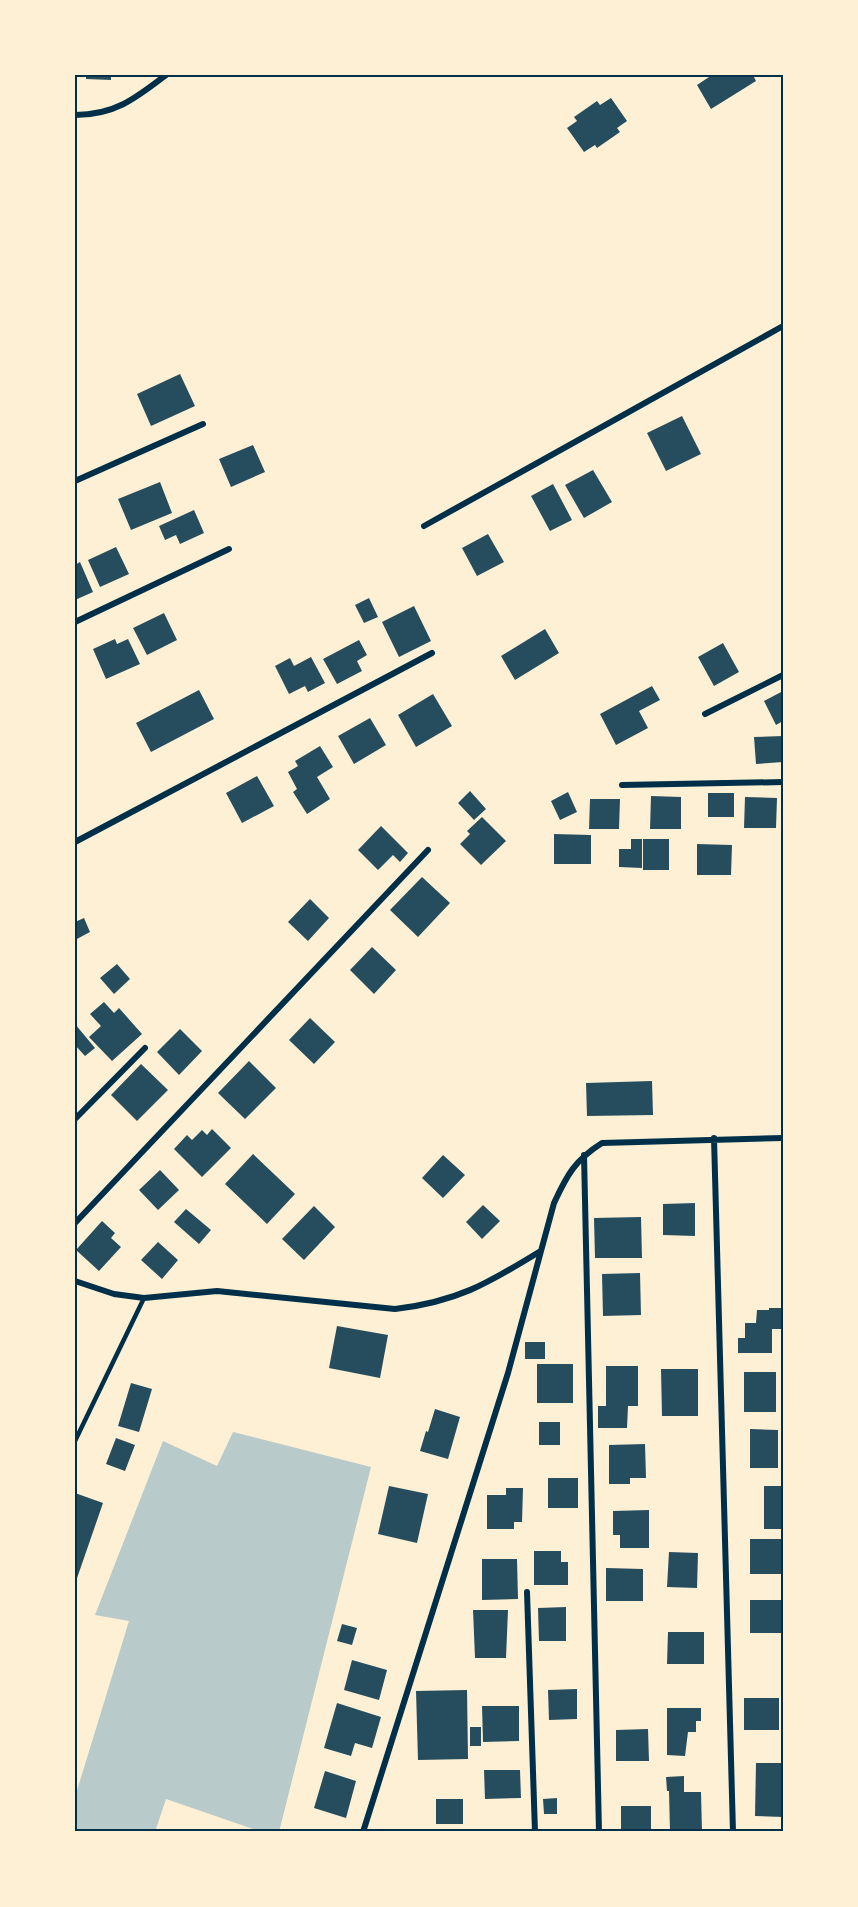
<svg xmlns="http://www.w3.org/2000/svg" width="858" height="1907" font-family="'Work Sans',sans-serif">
<rect width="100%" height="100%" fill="#fdf0d5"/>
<path fill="#b9caca" d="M233 1432 371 1467 279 1832H262L166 1799 155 1832H75V1797L129 1621 95 1615 163 1441 217 1466Z"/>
<path fill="#264d5e" d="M86 75H111V80L86 79Z
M712 75H753L756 81 711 109 697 85Z
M611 98 627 121 617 128 620 132 597 148 595 145 584 152 567 128 577 121 574 117 597 101 600 105Z
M180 374 195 406 151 426 137 394Z
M682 416 701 454 666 471 647 433Z
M253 445 265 472 231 487 219 459Z
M593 470 612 502 584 518 565 485Z
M160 482 172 513 131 530 118 499Z
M553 484 572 520 550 531 531 496Z
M194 510 204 533 180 544 176 535 165 540 159 526Z
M488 534 504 562 477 576 462 548Z
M116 547 129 574 100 587 88 560Z
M80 562 93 592 75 600V565Z
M369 598 378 617 364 623 355 605Z
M414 606 431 641 399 657 382 622Z
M164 613 177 640 147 655 133 628Z
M545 629 559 653 515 680 501 656Z
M115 639 117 644 128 639 140 664 106 679 93 649Z
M359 640 367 655 357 661 362 671 337 684 323 659Z
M723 643 739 672 714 686 698 657Z
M311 657 325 683 308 692 305 686 289 694 275 666 290 658 294 666Z
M652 686 660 700 639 711 648 728 616 745 600 714Z
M199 690 214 719 151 752 136 723Z
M783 691V721L776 725 764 701Z
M433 694 452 726 416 747 398 715Z
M370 718 386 745 354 764 338 736Z
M783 736V762L756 764 754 737Z
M320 746 333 767 317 777 330 799 307 814 293 792 297 789 288 772 298 766 295 761Z
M257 776 274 806 242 823 226 793Z
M470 791 486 809 474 820 458 803Z
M568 792 577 812 560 820 551 801Z
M708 793H734V817H708Z
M651 796 681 797V829H650Z
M745 797 777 798 776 828H744Z
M781 797H783V828H781Z
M590 799H620L619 829H589Z
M482 817 506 841 481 865 460 844 470 834 467 831Z
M381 826 408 853 400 862 393 855 378 870 358 850Z
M554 834 591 835V864H554Z
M631 839H642V868L619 867V849H631Z
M643 839H669V870H643Z
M697 844 732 845 731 875H697Z
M422 877 450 903 418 937 390 910Z
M310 899 329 918 308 941 288 922Z
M84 918 90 932 75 940V922Z
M372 947 396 970 374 994 350 970Z
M117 964 130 979 114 994 100 978Z
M104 1002 114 1013 119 1008 142 1034 112 1061 89 1037 101 1026 90 1014Z
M310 1018 335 1042 314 1064 289 1040Z
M75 1024 95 1048 85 1056 75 1045Z
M180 1029 202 1051 179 1075 157 1052Z
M249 1061 276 1088 245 1119 218 1093Z
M141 1064 168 1090 137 1121 111 1095Z
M652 1081 653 1115 587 1116 586 1083Z
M212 1129 231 1148 202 1177 174 1149 187 1135 192 1140 202 1130 207 1135Z
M253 1154 295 1194 267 1224 225 1184Z
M443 1155 465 1175 443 1198 422 1178Z
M160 1170 179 1190 158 1210 139 1190Z
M695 1203V1236L663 1235V1204Z
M483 1205 500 1221 482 1239 466 1222Z
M314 1206 335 1227 304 1260 282 1239Z
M186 1209 211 1230 199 1244 174 1222Z
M641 1217 642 1258H595L594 1218Z
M102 1221 115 1233 111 1238 121 1247 99 1271 76 1250Z
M158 1242 178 1260 162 1279 141 1260Z
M640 1273 641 1315 603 1316 602 1274Z
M769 1308H783V1329H772V1353H738V1338H745V1323H756L757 1310H769Z
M337 1326 388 1335 380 1378 329 1368Z
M525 1342H545V1359H525Z
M537 1364H573V1403H537Z
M606 1366H638V1406H628L627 1428H598V1406H606Z
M661 1369H698V1416H662Z
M744 1372H776V1412H744Z
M131 1383 152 1389 139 1432 118 1426Z
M435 1409 460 1417 448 1459 420 1451 426 1431 428 1432Z
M539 1422H560V1445H539Z
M750 1429 778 1430V1468H750Z
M116 1438 135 1445 125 1471 106 1464Z
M645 1444 646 1478H630V1484H609V1445Z
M548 1478H578V1508H548Z
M389 1486 428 1494 417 1543 378 1534Z
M764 1486H783V1529H764Z
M506 1488H523L522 1522H514V1529H487V1495H506Z
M75 1493 103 1503 75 1584Z
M649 1510V1548H620V1535H613V1511Z
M750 1539H783V1574H750Z
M534 1551H561V1562H568V1585H534Z
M669 1552 698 1553 697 1588 667 1587Z
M482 1559H517L518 1599 482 1600Z
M606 1568 643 1569V1601H606Z
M750 1600H783V1633H750Z
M566 1607V1641H539L538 1608Z
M473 1610H508L506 1658H475Z
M342 1624 357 1628 352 1645 337 1641Z
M668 1632H704V1664H667Z
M352 1660 387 1670 379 1700 344 1690Z
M577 1689V1719L549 1720 548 1690Z
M467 1690 468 1759 418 1760 416 1691Z
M744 1698H779V1730H744Z
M337 1703 381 1717 372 1748 355 1743 351 1756 324 1748Z
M482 1706H519V1741L483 1742Z
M667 1708H701V1721H696V1732H688L685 1756 667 1755Z
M470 1727H481V1746H470Z
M648 1729 649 1761H616V1730Z
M756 1763H783V1817L755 1816Z
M484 1770H520L521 1798 485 1799Z
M325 1771 356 1781 346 1818 314 1808Z
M684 1776V1792H701L702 1832H670L669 1791H667L666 1777Z
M557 1798V1814H544L543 1799Z
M436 1799H463V1824H436Z
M621 1806H651V1832H621Z
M431 1829H464V1832H431Z"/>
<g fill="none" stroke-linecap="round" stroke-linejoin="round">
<path stroke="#003049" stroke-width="4.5" d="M75 1441 144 1298"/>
<path stroke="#003049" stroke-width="6" d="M75 115C115 115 136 98 166 75
M75 481 203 424
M424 526 783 326
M75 622 229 549
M705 714 783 675
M622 785 783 782
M75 842 432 653
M75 1119 145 1048
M714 1138 733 1832
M584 1155 599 1832
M75 1223 428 850
M75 1281 114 1294 144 1298 217 1291 395 1309C456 1302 487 1284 539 1252
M527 1592 535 1832
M363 1832 508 1373 554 1203C567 1175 575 1160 602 1143L783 1138"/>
</g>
<rect width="858" height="1907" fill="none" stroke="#fdf0d5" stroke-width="153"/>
<rect x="76" y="76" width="706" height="1754" fill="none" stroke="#003049" stroke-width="2"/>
</svg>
